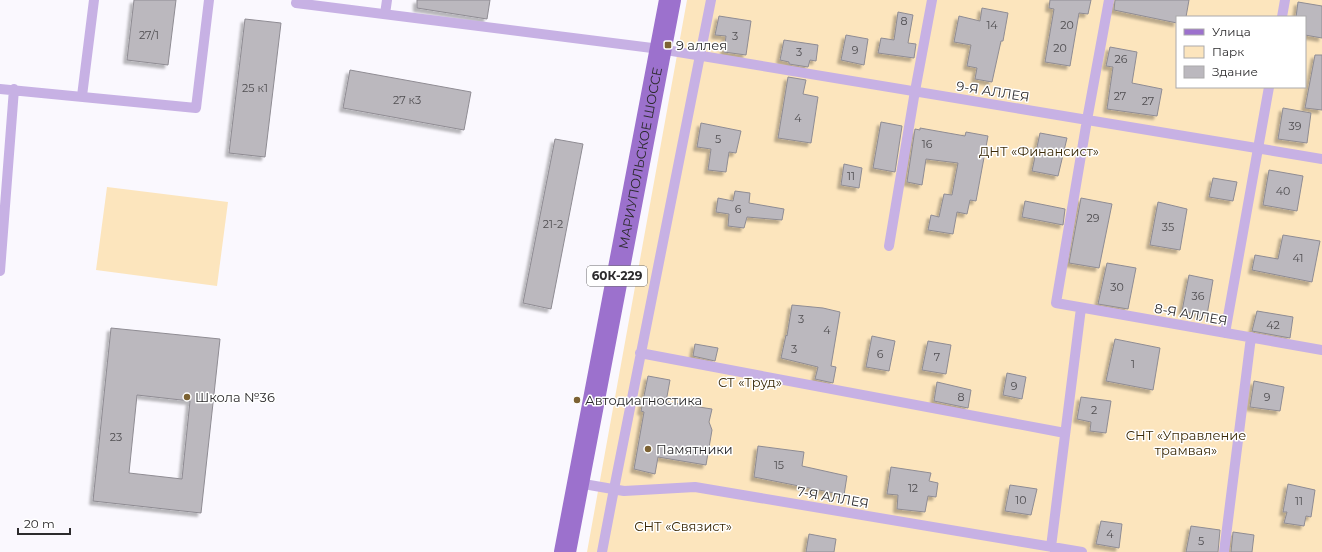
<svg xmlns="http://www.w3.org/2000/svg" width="1322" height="552" font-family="Montserrat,sans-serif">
<defs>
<filter id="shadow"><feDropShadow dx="-3.5" dy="3.5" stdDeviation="1" flood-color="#0004"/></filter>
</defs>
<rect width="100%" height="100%" fill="#faf8fe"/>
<path fill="#fce5bd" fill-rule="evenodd" d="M687 0H1322V552H587ZM1177 17H1305V87H1177Z
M107 187 228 202 217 286 96 270Z"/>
<path fill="#bbb8be" stroke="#8f8c93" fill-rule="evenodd" filter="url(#shadow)" d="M134 0H176L168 65 127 60Z
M417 0H490L487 19 417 8Z
M1050 0H1091L1088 14 1079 13 1070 66 1045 62 1054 9 1049 8Z
M1115 0H1189L1186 17H1177V23L1114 10Z
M1298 2 1322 6V38L1305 35V17H1296Z
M982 8 1008 13 1003 41H1001L992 82 975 79 977 68 967 66 971 45 954 42 959 16 980 21Z
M898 12 913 15 908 43 916 44 914 58 878 53 881 38 894 40Z
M719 16 751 21 746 55 724 52 726 36 715 35Z
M245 19 281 23 265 157 229 153Z
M846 35 868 39 864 65 841 60Z
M784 40 818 45 816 61 810 60 808 67 789 64V62L780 60Z
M1110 47 1137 52 1132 83 1162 89 1157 116 1107 109 1113 67 1106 66Z
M1315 55H1322V110L1305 108Z
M350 70 471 92 464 130 343 108Z
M788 77 806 80 803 94 818 97 811 143 778 138Z
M1283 108 1311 113 1307 143 1278 139Z
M881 122 902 126 895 172 873 168Z
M701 123 741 131 736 153 729 152 726 172 708 170 711 149 697 147Z
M920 128 965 136 966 132 988 136 976 201 970 200 967 214 957 212 953 234 928 230 931 215 939 217 944 194 952 195 958 163 926 159 922 185 907 182 915 129 920 130Z
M1040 133 1067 138 1058 176 1032 171Z
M555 139 583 144 551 309 523 303Z
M844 164 862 168 859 188 841 185Z
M1269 170 1303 176 1297 211 1263 205Z
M1213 178 1237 182 1233 201 1209 197Z
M735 191 750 193 749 203 784 209 782 220 747 217 744 228 728 226 729 214 716 212 718 198 733 201Z
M1081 198 1112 204 1099 268 1069 263Z
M1025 201 1065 209 1063 225 1022 217Z
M1158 202 1187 209 1180 250 1150 245Z
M1283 235 1320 241 1312 282 1252 270 1255 255 1278 259Z
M1107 263 1136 268 1128 309 1098 304Z
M1189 275 1213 280 1207 315 1182 311Z
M792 305 823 308 840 312 831 366 836 367 833 383 815 379 818 367 781 358 786 335 787 336Z
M1257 311 1293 317 1290 338 1252 331Z
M111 328 220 339 201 513 93 501ZM137 395 190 401 182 479 129 473Z
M872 336 895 341 889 371 866 367Z
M1115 339 1160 348 1153 390 1106 381Z
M928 341 951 345 946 374 922 370Z
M695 344 718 348 715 361 693 356Z
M1007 373 1026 377 1022 399 1003 395Z
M648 376 670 380 666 402 712 409 709 422 712 430 706 465 658 457 655 474 634 469 644 412 641 411Z
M1254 381 1284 387 1280 411 1250 407Z
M937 382 971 390 968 408 934 401Z
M1081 397 1111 401 1106 433 1090 431 1091 422 1077 419Z
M758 446 804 452 802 466 847 476 844 495 754 477Z
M891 467 931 473 929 481 938 483 936 497 928 496 925 512 897 509 898 495 887 494Z
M1288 484 1315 490 1311 517 1306 516 1304 526 1284 523 1287 512H1283Z
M1010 485 1037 489 1031 515 1005 511Z
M1101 521 1122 524 1119 548 1096 544Z
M1191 526 1220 530 1218 552H1186Z
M1233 532 1254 535 1252 552H1231Z
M809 534 836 539 834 552H806Z"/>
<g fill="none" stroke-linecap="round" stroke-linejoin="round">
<path stroke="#c7b1e4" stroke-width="10" d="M297 0 296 3 660 49 1322 159
M1109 0 1087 120 1056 303 1322 350
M385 14 387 0
M1282 17 1285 0
M0 89 196 108 209 0
M82 96 94 0
M889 246 915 91 932 0
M0 271 14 89
M1225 333 1269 87
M640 353 1065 433
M578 483 624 491 695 487 1082 552
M1051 547 1081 308
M602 552 614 489 711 0
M1224 552 1251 337"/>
<path stroke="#9c71cd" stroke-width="22" id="s1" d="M565 552 670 0"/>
</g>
<g fill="#7c6233" stroke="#fff" stroke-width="1.5">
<rect x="664" y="41" width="8" height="8" rx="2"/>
<circle cx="187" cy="397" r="4"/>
<circle cx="577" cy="400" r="4"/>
<circle cx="648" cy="449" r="4"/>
</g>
<g text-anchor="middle" stroke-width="3" stroke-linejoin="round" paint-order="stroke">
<g font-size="11" fill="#504e51">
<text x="904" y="25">8</text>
<text x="992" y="29">14</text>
<text x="1067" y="29">20</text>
<text x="149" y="39">27/1</text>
<text x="735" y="40">3</text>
<text x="1060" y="52">20</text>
<text x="855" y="54">9</text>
<text x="799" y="56">3</text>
<text x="1121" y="63">26</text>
<text x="255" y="92">25 к1</text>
<text x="1120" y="100">27</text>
<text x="407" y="104">27 к3</text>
<text x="1148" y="105">27</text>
<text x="798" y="122">4</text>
<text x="1295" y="130">39</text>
<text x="718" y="143">5</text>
<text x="927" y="148">16</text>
<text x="851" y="180">11</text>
<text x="1283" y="195">40</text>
<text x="738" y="213">6</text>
<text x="1093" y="222">29</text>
<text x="553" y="228">21-2</text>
<text x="1168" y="231">35</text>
<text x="1298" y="262">41</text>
<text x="1117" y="291">30</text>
<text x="1198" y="300">36</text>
<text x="801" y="323">3</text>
<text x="1273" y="329">42</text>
<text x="827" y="334">4</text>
<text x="794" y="353">3</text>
<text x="880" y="358">6</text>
<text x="937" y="361">7</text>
<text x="1133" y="368">1</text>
<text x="1014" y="390">9</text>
<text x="961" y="401">8</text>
<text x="1267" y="401">9</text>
<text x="1094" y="414">2</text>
<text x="116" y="441">23</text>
<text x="779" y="469">15</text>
<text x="913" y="492">12</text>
<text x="1021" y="504">10</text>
<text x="1299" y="505">11</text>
<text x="1110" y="538">4</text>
<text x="1201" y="545">5</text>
</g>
<rect fill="#fff" stroke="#6b6b6c" stroke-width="1" x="587" y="266" width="60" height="20" rx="3"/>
<g font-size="12" font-weight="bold" fill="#2c2b2d">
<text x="617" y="280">60К-229</text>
</g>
<g font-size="13" fill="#2c2b2d" stroke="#fff" text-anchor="start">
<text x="676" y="50">9 аллея</text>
<text x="195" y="402">Школа №36</text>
<text x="585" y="405">Автодиагностика</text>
<text x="656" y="454">Памятники</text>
</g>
<g font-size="13" fill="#2c2b2d" stroke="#fff">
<text transform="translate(993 91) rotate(9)" y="5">9-Я АЛЛЕЯ</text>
<text dy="5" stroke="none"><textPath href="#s1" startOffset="401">МАРИУПОЛЬСКОЕ ШОССЕ</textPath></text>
<text transform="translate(1191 314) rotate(10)" y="5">8-Я АЛЛЕЯ</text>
<text transform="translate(833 497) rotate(10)" y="5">7-Я АЛЛЕЯ</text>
</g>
<g font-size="13" fill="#3a2907" stroke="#fff">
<text x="1039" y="156">ДНТ «Финансист»</text>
<text x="750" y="387">СТ «Труд»</text>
<text x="1186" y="440">СНТ «Управление<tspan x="1186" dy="15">трамвая»</tspan></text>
<text x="683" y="531">СНТ «Связист»</text>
</g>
</g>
<rect x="1176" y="16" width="130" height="72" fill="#ffffff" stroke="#abaaab"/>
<rect x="1184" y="29" width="20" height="6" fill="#9c71cd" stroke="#abaaab"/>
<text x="1212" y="36" font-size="12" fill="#2c2b2d">Улица</text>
<rect x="1184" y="46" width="20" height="12" fill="#fce5bd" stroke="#abaaab"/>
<text x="1212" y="56" font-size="12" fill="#2c2b2d">Парк</text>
<rect x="1184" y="66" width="20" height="12" fill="#bbb8be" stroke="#abaaab"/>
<text x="1212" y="76" font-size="12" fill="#2c2b2d">Здание</text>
<path d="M18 528v6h52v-6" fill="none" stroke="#2c2b2d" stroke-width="2"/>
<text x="24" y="528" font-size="12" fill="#2c2b2d" stroke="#ffffff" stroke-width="3" paint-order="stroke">20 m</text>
</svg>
